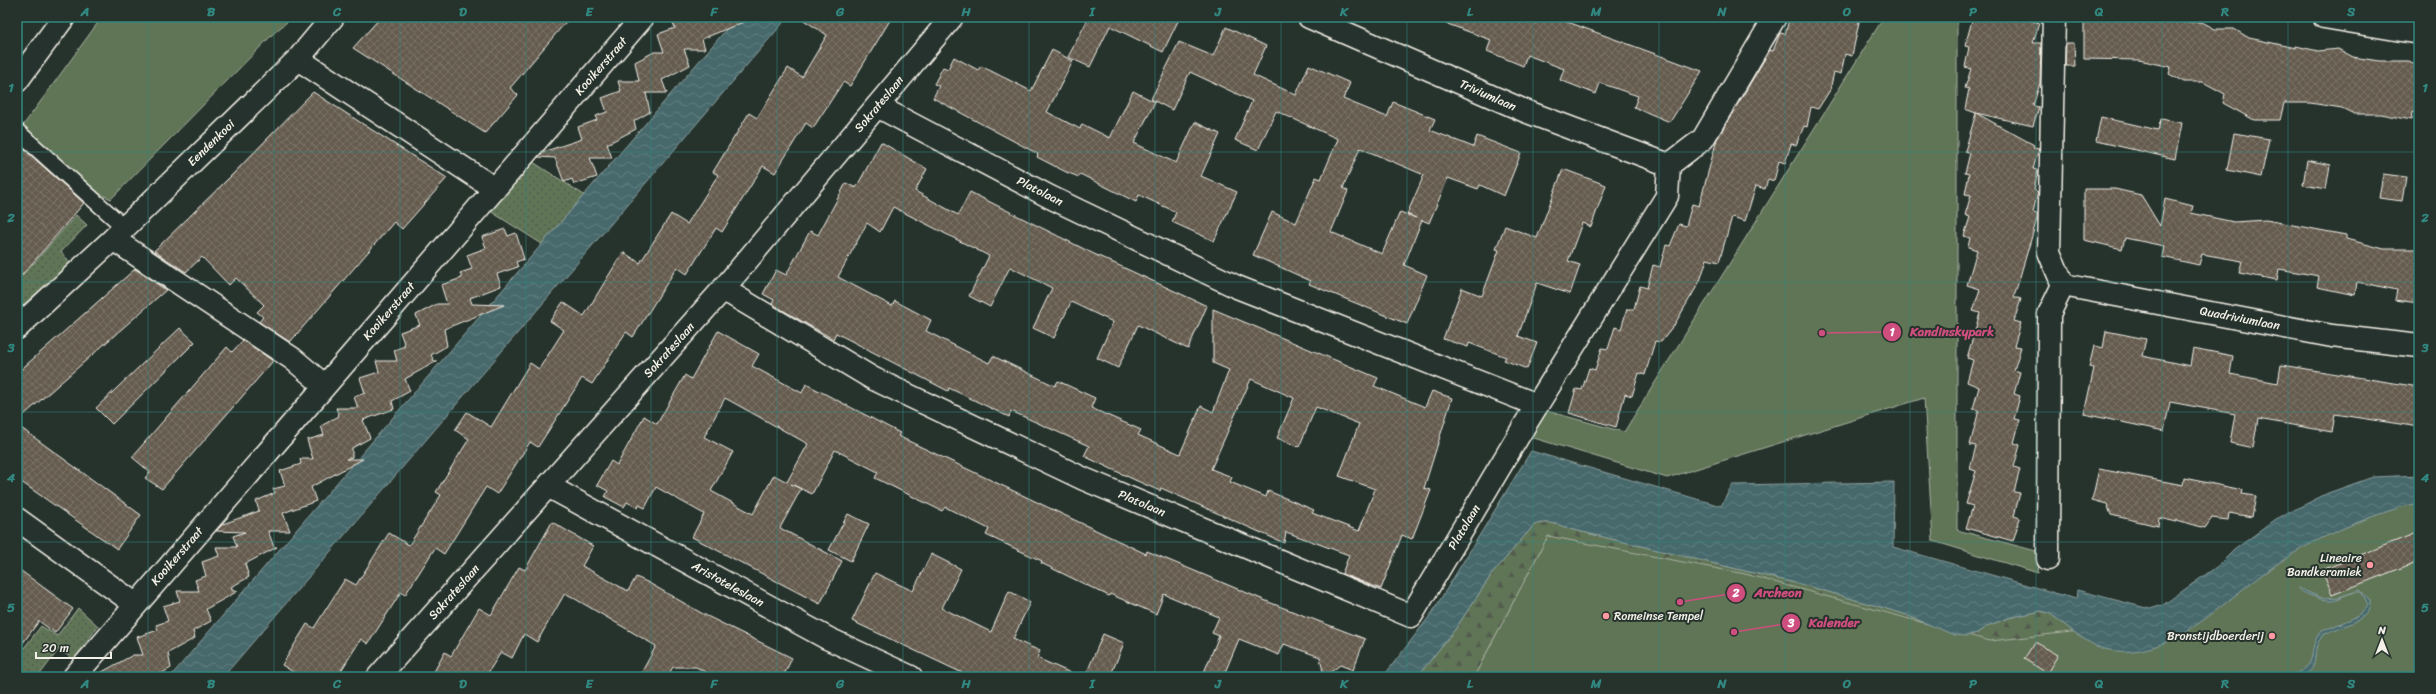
<svg xmlns="http://www.w3.org/2000/svg" width="2436" height="694" font-family="Sriracha,sans-serif">
<defs>
<pattern id="grass-dots" width="8" height="8" patternUnits="userSpaceOnUse"><rect width="8" height="8" fill="#5f7457"/><path d="M2 2h.1M6 6h.1" fill="none" stroke="#535c4e" stroke-width="1.8" stroke-linecap="round"/></pattern>
<pattern id="forest-firs" width="22" height="20" patternUnits="userSpaceOnUse"><rect width="22" height="20" fill="#5f7457"/><path d="M5 1l3.5 6h-7zM16 11l3.5 6h-7z" fill="#535c4e"/></pattern>
<pattern id="water-waves" width="16" height="10" patternUnits="userSpaceOnUse"><rect width="16" height="10" fill="#46696c"/><path d="M0 5q4-4 8 0t8 0" fill="none" stroke="#617f81"/></pattern>
<pattern id="building-cross-hatch" width="8" height="8" patternUnits="userSpaceOnUse"><rect width="8" height="8" fill="#655b4f"/><path d="M0 0l8 8M0 8l8-8" fill="none" stroke="#7c7368"/></pattern>
</defs>
<rect width="100%" height="100%" fill="#26332d"/>
<filter id="ink" filterUnits="userSpaceOnUse"><feTurbulence type="fractalNoise" baseFrequency=".025" numOctaves="2"/><feDisplacementMap in="SourceGraphic" scale="8" xChannelSelector="R" yChannelSelector="G"/><feConvolveMatrix kernelMatrix="1 2 1 2 8 2 1 2 1" color-interpolation-filters="sRGB"/></filter>
<g filter="url(#ink)">
<path fill="url(#grass-dots)" stroke="#aab2a0" d="M533 162 584 195 542 244 490 211Z
M76 215 87 225 61 252 71 264 17 310V272L27 260 33 264Z
M78 608 98 626 74 660 59 649 38 677H17V657L41 626 57 636Z"/>
<path fill="url(#forest-firs)" stroke="#aab2a0" d="M2379 17H2419V24Z
M2419 503V530L2321 567 2309 580 2307 590 2298 588 2305 594V601L2325 630C2304 637 2332 677 2268 677L2293 658 2269 606 2234 626 2210 651 2204 653 2201 658 2199 677H1929L1928 674 1773 624 1736 595 1598 567 1558 556 1548 536 1474 677H1417L1456 628 1492 574 1534 525C1548 520 1557 524 1570 529L1808 586 1904 614 1954 635 1967 636 1977 633 1987 626 2008 618 2041 611 2049 613C2064 623 2087 645 2104 649 2164 662 2213 611 2256 579 2274 566 2294 552 2314 542 2344 527 2387 509 2419 503Z"/>
<path fill="#5f7457" stroke="#aab2a0" d="M102 17H293L275 32 111 199 100 194 22 127Z
M1884 17H1957V530L2040 552 2038 573 1933 541 1924 398 1667 478 1527 436 1543 410 1624 432Z
M2419 494V677H1474L1548 536 1745 574 1990 641 2089 630 2145 631 2267 544Z"/>
<path fill="url(#water-waves)" stroke="#8c9f9e" d="M737 17H788L223 677H170Z
M1531 451 1721 506 1732 485 1894 482 1893 547 2076 599 2077 590 2150 609 2163 605 2219 565 2234 550 2276 519 2328 493 2373 477 2419 475V503C2387 509 2344 527 2314 542 2294 552 2274 566 2256 579 2213 611 2164 663 2105 649 2087 645 2064 623 2049 613L2041 611 2008 618 1987 626 1977 633 1967 636 1954 635 1904 614 1808 586 1570 529C1557 524 1548 520 1534 525L1492 574 1456 628 1417 677H1383L1432 613Z
M2298 588 2322 598 2339 597 2360 590 2370 600C2373 623 2338 625 2324 635 2305 651 2330 677 2286 677 2324 665 2304 655 2320 632L2358 616 2367 606 2366 600 2361 592C2339 592 2341 607 2312 596 2306 594 2301 593 2298 588Z"/>
<path fill="url(#building-cross-hatch)" stroke="#f4f1e8" fill-rule="evenodd" d="M381 17H570L510 88 518 95 485 133 353 48Z
M671 17 753 18 702 39 705 49H684L690 65 662 80 667 93H646L650 112 634 121 636 129 607 144 612 158H590L597 177 574 184 572 179 564 182 555 158 538 157 543 152 582 139 578 127 597 120 596 116 607 112 602 98 621 91 618 81H639L635 62 654 52H664L658 34 675 28Z
M799 17H892L850 86 843 82 813 128 806 123 775 173 763 166 722 232 716 228 687 274 677 267 633 337 626 332 592 384 582 378 538 447 530 442 497 494 486 487 444 554 435 548 405 595 401 592 368 644 361 639 337 677H301L282 665 307 624 314 628 345 579 356 585 389 533 409 545 441 495 436 492 469 439 455 430 467 412 491 427 530 363 539 369 564 330 550 321 563 302 584 316 623 252 640 263 671 214 687 224 718 175 713 172 749 113 757 118 788 68 802 77 827 35Z
M1089 17H1180L1163 52 1110 26 1090 67 1068 57Z
M1435 17H1554L1702 71 1670 122 1634 107 1638 96 1600 83 1596 94 1560 80 1564 69 1527 55 1523 66 1487 51 1491 40 1434 19Z
M1790 17 1806 20 1807 17H1860L1852 56 1845 54 1841 74 1834 72 1830 90 1818 109 1811 107 1807 127 1804 126 1796 145 1791 144 1785 163 1779 161 1774 181 1768 179 1765 189 1756 186 1745 221 1732 217 1719 262 1707 259 1700 281 1673 327 1661 342 1655 341 1645 375 1639 373 1632 396 1625 394 1616 427 1569 413 1576 389 1582 390 1589 368 1595 370 1602 348 1608 349 1615 327 1621 329 1627 309H1634L1640 286 1647 288 1653 265 1660 267 1666 245 1670 246 1679 224 1686 226 1692 204 1699 206 1717 139 1770 50 1773 51 1780 33 1785 34Z
M1973 17H2020L2039 23 2033 43H2041L2040 83 2033 106 2039 107 2033 126 1976 113 2034 145 2033 148 2039 149 2033 169 2038 170 2034 190 2038 192 2033 212 2037 213V219L2014 297 2021 299 2014 321 2021 323 2014 346 2021 347 2014 370 2020 372 2014 394 2020 396 2014 419 2020 420 2014 443 2020 445 2014 467 2020 469 2014 492 2020 493 2014 516 2020 518 2013 541 1966 528 1973 506 1966 504 1976 471 1970 469 1976 446 1970 445 1979 410 1973 409 1979 387 1967 382 1973 360 1967 358 1980 313 1973 311 1980 289 1967 285 1977 250 1968 247 1970 238 1964 236 1970 217 1965 215 1971 195 1965 194 1969 174 1965 173 1970 153 1965 151 1976 113 1965 109 1969 89 1965 88 1971 69 1965 67 1969 47 1965 46Z
M2084 17H2176L2182 22H2202L2215 29H2234L2249 38 2296 48V46L2318 51 2338 49 2353 57 2379 61H2409L2419 66V114L2412 112 2411 120 2380 114H2354L2342 108 2310 103H2284L2280 120H2254L2223 103 2225 94 2203 82H2184L2169 74 2171 67 2139 60 2084 59Z
M1226 27 1266 46 1253 75 1296 95 1309 65 1350 83 1343 99 1387 117 1393 102 1435 119 1430 130 1473 147 1477 136 1521 153 1504 196 1480 185 1478 189 1448 178 1429 223 1422 220 1404 265 1427 275 1407 324 1309 284 1311 281 1253 255 1272 212 1296 223 1316 177 1321 179 1338 139 1276 111 1258 150 1235 140 1252 101 1190 72 1172 110 1151 99 1179 42 1213 56ZM1360 148 1424 175 1407 214 1416 218 1400 212 1382 254 1331 232 1348 191 1343 188Z
M2066 43H2074L2075 66H2065Z
M1052 50 1073 61 1047 112 1080 129 1082 124 1110 138 1133 91 1155 102 1134 143 1176 163 1195 122 1220 134 1201 176 1237 192 1214 241 1172 222 1176 212 1139 195 1136 202 1080 174 1079 177 1066 172 1037 157 1038 154 933 98 939 86 934 84 943 67 948 69 954 57 978 70 981 66 1031 91Z
M313 92 447 178 402 229 394 222 290 342 259 322 263 317 257 312 264 305 236 278 229 285 202 257 186 272 154 251 230 177Z
M2101 117 2158 130 2161 119 2182 123 2175 159 2096 141Z
M2234 133 2269 139 2261 177 2227 170Z
M881 142 927 169 915 191 958 215 970 192 1094 254 1207 306 1188 349 1138 325 1118 368 1097 358 1113 322 1071 302 1054 338 1033 328 1052 288 1010 267 990 307 969 296 989 256 893 207 880 232 867 223 838 277 892 306 895 301 931 320 926 331 989 363 993 356 1055 386 1058 381 1095 398 1091 408 1141 430 1138 435 1180 454 1201 406 1213 412 1229 370 1213 363V309L1378 378 1374 386 1425 407 1432 391 1452 398 1424 488 1431 490 1412 539 1402 535 1381 589 1342 574 1349 555 1286 532 1284 543 1161 488 1160 491 1135 480 1084 456 1089 446 1011 411 1009 417 949 388 948 391 836 333 833 339 772 304 774 300 763 294 776 270 786 275 810 231 818 235 846 183 856 188ZM1251 379 1294 398 1277 438 1299 447 1316 407 1359 424 1339 476 1375 489 1359 531 1312 513 1314 510 1268 491 1266 497 1230 482 1232 477 1211 469Z
M17 143 84 203 17 281Z
M2307 160 2330 165 2326 189 2303 185Z
M1563 169 1606 185 1591 227 1582 223 1568 261 1580 265 1570 294 1537 283 1518 336 1537 343 1527 369 1504 360 1506 357 1469 343 1468 347 1443 339 1462 288 1482 296 1499 250 1496 249 1505 226 1537 238Z
M2383 174 2406 177 2402 201 2379 198Z
M2084 189H2115L2141 195 2160 226 2165 199 2193 206 2191 213 2234 222 2266 220 2346 235V239L2384 249H2419V303L2395 300 2397 290 2357 282 2355 295 2317 287 2319 276 2279 269 2277 280 2239 273 2242 261 2202 254 2199 265 2162 257 2164 246 2125 238 2122 249 2084 240Z
M505 229 508 236 516 233 524 259 516 262 518 267 497 274 501 286 470 298 472 304 504 305 444 329 447 346 431 355 434 361H437L405 379 410 391 392 401 394 409 363 420 370 438 352 448V457L346 459H363L311 487 316 501 283 513 290 531H268L274 547H277L245 564 249 577 231 587 233 591H238L206 609 211 621 193 631 195 638 168 653 171 668 155 677H93L133 655H143L137 637 158 630 156 625 168 621 163 606 180 601 177 591H199L195 580 206 576 202 562 219 556 216 547H237L233 536 245 532 216 531 223 524 259 511 256 501 275 493 273 489 285 486 280 471 301 464 300 459H313L307 440 324 435 321 426 339 416 336 408H358L354 397 365 393 360 378 379 372 376 361H397L394 350 405 346 400 332 420 325 416 315 437 304H447L441 285 462 278 460 273 472 269 467 255 486 248 482 237Z
M135 269 166 290 17 421V373Z
M180 328 195 342 112 424 96 408Z
M718 331 759 354 752 366 802 393 806 384 900 433 898 436 1146 554 1147 551 1271 603 1365 639 1353 670 1340 665 1324 677 1320 657 1284 644 1279 655 1239 639 1223 677H1202L1219 636 1212 633 1219 617 1164 594 1156 614 1110 594 1109 596 1041 563 1042 561 986 535 989 529 945 507 942 511 875 478 878 472 835 450 812 494 791 484 801 489 780 528 842 561 820 604 692 537 704 514 656 487 645 508 639 505 638 508 627 502 624 507 605 497 608 491 597 485 611 461 617 465 644 416 657 424 685 375 691 379ZM725 398 808 444 787 482 774 475 753 514 711 491 733 452 704 437Z
M2106 331 2146 339 2142 356 2190 366 2193 348 2233 356 2230 374 2278 383 2281 365 2419 387V427L2335 414 2332 432 2258 419 2253 448 2230 443 2235 414 2170 402 2164 431 2084 414 2094 368 2089 367 2094 346 2103 348Z
M243 340 273 361 162 489 145 478 150 472 132 457 227 347 232 352Z
M17 425 141 515 117 549 17 479Z
M2099 469 2183 485 2184 478 2243 490 2242 494 2256 496 2252 517 2229 513 2228 520 2212 518 2205 528 2177 520V522L2159 518 2158 526 2111 515 2107 504 2092 500Z
M848 514 869 524 851 561 829 550Z
M552 522 593 546 582 566 628 591 636 577 649 583 703 614 792 658 783 677H715L696 667H673L667 677H639L656 646 565 593 537 642 524 634 512 658 501 652 486 676 488 677H431L445 652 451 656 479 608 491 615 519 567 525 570Z
M2419 532V561L2332 595 2322 570Z
M931 554 961 569 942 608 991 632 1009 591 1030 602 1013 639 1040 651 1037 658 1080 677H971L852 621 875 573 913 591Z
M17 568 73 609 55 633 39 621 17 651Z
M1103 634 1124 643 1110 677H1085Z
M2035 642 2058 655 2047 673 2024 659Z"/>
<g fill="none" stroke-linecap="round" stroke-linejoin="round">
<defs>
<path id="service" d="M17 131 124 227"/>
<path id="minor" d="M1309 17 1525 111 1669 165
M2324 17 2419 33
M298 59 495 189
M17 81 64 17
M877 106 1050 197 1237 287 1537 405
M113 239 293 359 325 386
M2063 285 2332 336 2419 346
M723 289 872 378 1084 479 1411 616 1526 423 1667 196 1669 165 1703 139 1775 17
M17 328 113 239 298 59 333 17
M548 486 827 638 911 677
M17 519 135 604
M2048 559 2049 314 2063 285 2049 252 2054 17
M74 677 643 17
M378 677 723 289 952 17"/>
</defs>
<use href="#service" stroke="#f4f1e8" stroke-width="18"/>
<use href="#minor" stroke="#f4f1e8" stroke-width="25"/>
<use href="#service" stroke="#26332d" stroke-width="15"/>
<use href="#minor" stroke="#26332d" stroke-width="22"/>
</g>
</g>
<path fill="none" stroke="#318880" stroke-width="1" stroke-opacity="0.55" d="M148 17V677M274 17V677M400 17V677M526 17V677M651 17V677M777 17V677M903 17V677M1029 17V677M1155 17V677M1281 17V677M1407 17V677M1533 17V677M1659 17V677M1785 17V677M1910 17V677M2036 17V677M2162 17V677M2288 17V677M17 152H2419M17 282H2419M17 412H2419M17 542H2419"/>
<g fill="#ff9aa2" stroke="#26332d" stroke-width="1.5">
<circle cx="2370" cy="565" r="4"/>
<circle cx="1606" cy="616" r="4"/>
<circle cx="2272" cy="636" r="4"/>
</g>
<g text-anchor="middle" stroke-width="4" stroke-linejoin="round" paint-order="stroke">
<g font-size="12" fill="#f4f1e8" stroke="#26332d">
<text transform="translate(601 66) rotate(-49)" y="4">Kooikerstraat</text>
<text transform="translate(1488 95) rotate(24)" y="4">Triviumlaan</text>
<text transform="translate(879 104) rotate(-50)" y="4">Sokrateslaan</text>
<text transform="translate(211 143) rotate(-44)" y="4">Eendenkooi</text>
<text transform="translate(1040 191) rotate(27)" y="4">Platolaan</text>
<text transform="translate(389 311) rotate(-49)" y="4">Kooikerstraat</text>
<text transform="translate(2240 318) rotate(11)" y="4">Quadriviumlaan</text>
<text transform="translate(669 350) rotate(-48)" y="4">Sokrateslaan</text>
<text transform="translate(1142 503) rotate(23)" y="4">Platolaan</text>
<text transform="translate(1464 527) rotate(-59)" y="4">Platolaan</text>
<text transform="translate(177 556) rotate(-49)" y="4">Kooikerstraat</text>
<text transform="translate(728 584) rotate(29)" y="4">Aristoteleslaan</text>
<text transform="translate(454 592) rotate(-48)" y="4">Sokrateslaan</text>
</g>
<g font-size="12" fill="#f4f1e8" stroke="#26332d" text-anchor="end">
<text x="2362" y="562">Lineaire<tspan x="2362" dy="14">Bandkeramiek</tspan></text>
<text x="1614" y="620" text-anchor="start">Romeinse Tempel</text>
<text x="2264" y="640">Bronstijdboerderij</text>
</g>
</g>
<path fill="none" stroke="#ce4e7e" stroke-width="1.5" d="M1822 333L1892 332M1680 602L1736 593M1734 632L1791 623"/>
<g fill="#ce4e7e" stroke="#26332d" stroke-width="1.5">
<circle cx="1822" cy="333" r="4"/>
<circle cx="1680" cy="602" r="4"/>
<circle cx="1734" cy="632" r="4"/>
<circle cx="1892" cy="332" r="10"/>
<circle cx="1736" cy="593" r="10"/>
<circle cx="1791" cy="623" r="10"/>
</g>
<g font-size="12" text-anchor="middle" font-weight="bold" fill="#fff">
<text x="1892" y="336">1</text>
<text x="1736" y="597">2</text>
<text x="1791" y="627">3</text>
</g>
<g font-size="13" text-anchor="middle" font-weight="bold" fill="#ce4e7e" stroke="#26332d" stroke-width="4" stroke-linejoin="round" paint-order="stroke">
<text x="1952" y="336">Kandinskypark</text>
<text x="1778" y="597">Archeon</text>
<text x="1834" y="627">Kalender</text>
</g>
<rect width="2436" height="694" fill="none" stroke="#26332d" stroke-width="44"/>
<g transform="translate(2382 640)" stroke="#26332d" stroke-width="3" paint-order="stroke">
<path d="M0-3L7 15L0 10L-7 15Z" fill="#f4f1e8"/>
<text y="-6" font-size="11" font-weight="bold" text-anchor="middle" fill="#f4f1e8">N</text>
</g>
<path d="M36 652v6h75v-6" fill="none" stroke="#f4f1e8" stroke-width="2"/>
<text x="42" y="652" font-size="12" fill="#f4f1e8" stroke="#26332d" stroke-width="3" paint-order="stroke">20 m</text>
<rect x="22" y="22" width="2392" height="650" fill="none" stroke="#318880" stroke-width="1.5"/>
<g font-size="13" text-anchor="middle" font-weight="bold" fill="#318880">
<text x="85" y="16">A</text>
<text x="211" y="16">B</text>
<text x="337" y="16">C</text>
<text x="463" y="16">D</text>
<text x="589" y="16">E</text>
<text x="714" y="16">F</text>
<text x="840" y="16">G</text>
<text x="966" y="16">H</text>
<text x="1092" y="16">I</text>
<text x="1218" y="16">J</text>
<text x="1344" y="16">K</text>
<text x="1470" y="16">L</text>
<text x="1596" y="16">M</text>
<text x="1722" y="16">N</text>
<text x="1847" y="16">O</text>
<text x="1973" y="16">P</text>
<text x="2099" y="16">Q</text>
<text x="2225" y="16">R</text>
<text x="2351" y="16">S</text>
<text x="11" y="92">1</text>
<text x="2425" y="92">1</text>
<text x="11" y="222">2</text>
<text x="2425" y="222">2</text>
<text x="11" y="352">3</text>
<text x="2425" y="352">3</text>
<text x="11" y="482">4</text>
<text x="2425" y="482">4</text>
<text x="11" y="612">5</text>
<text x="2425" y="612">5</text>
<text x="85" y="688">A</text>
<text x="211" y="688">B</text>
<text x="337" y="688">C</text>
<text x="463" y="688">D</text>
<text x="589" y="688">E</text>
<text x="714" y="688">F</text>
<text x="840" y="688">G</text>
<text x="966" y="688">H</text>
<text x="1092" y="688">I</text>
<text x="1218" y="688">J</text>
<text x="1344" y="688">K</text>
<text x="1470" y="688">L</text>
<text x="1596" y="688">M</text>
<text x="1722" y="688">N</text>
<text x="1847" y="688">O</text>
<text x="1973" y="688">P</text>
<text x="2099" y="688">Q</text>
<text x="2225" y="688">R</text>
<text x="2351" y="688">S</text>
</g>
</svg>
